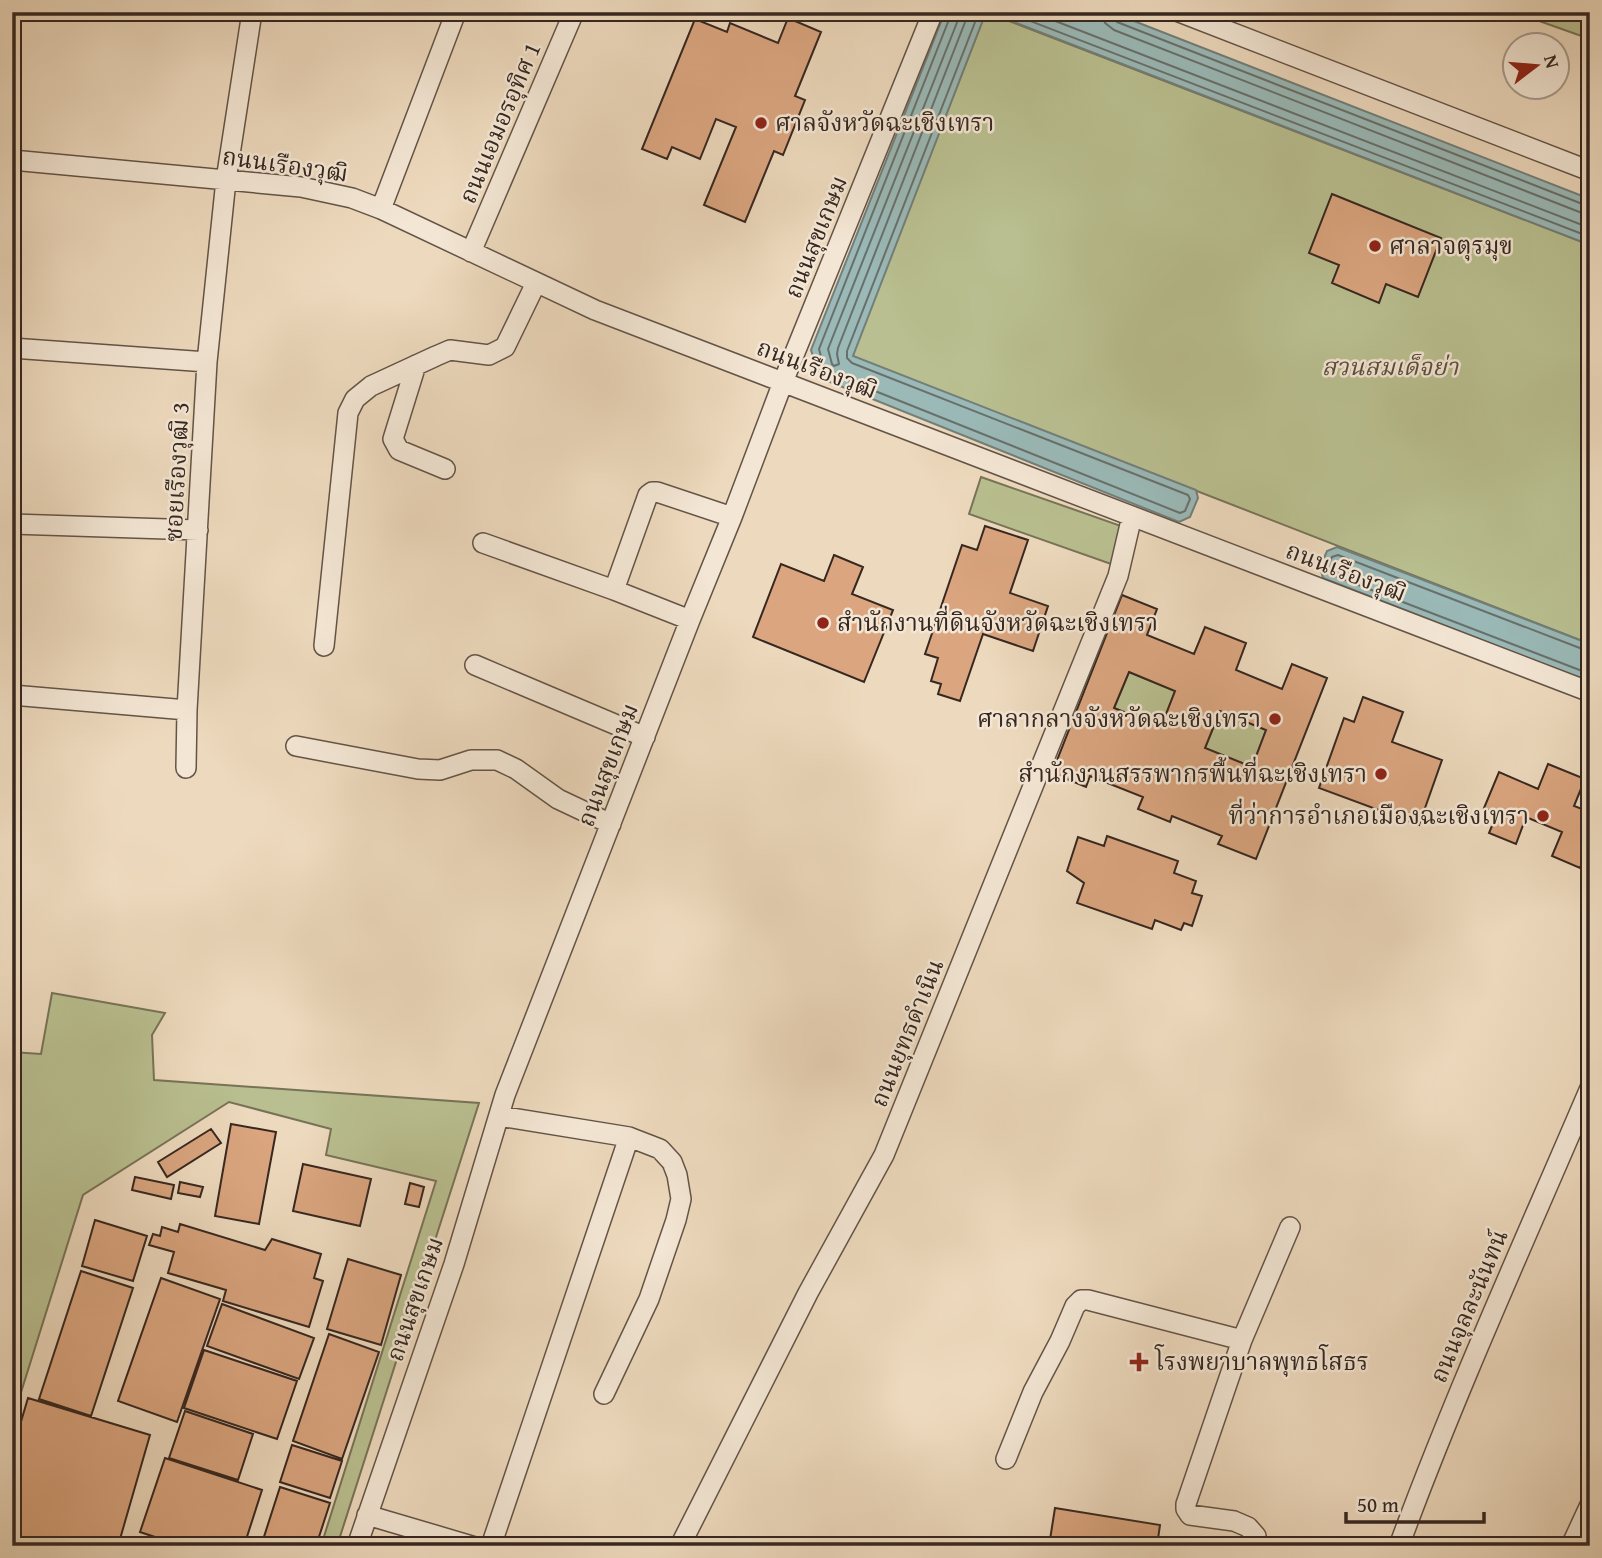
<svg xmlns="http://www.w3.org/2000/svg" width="1602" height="1558" font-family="'Gentium Book Plus','Noto Serif Thai',serif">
<rect width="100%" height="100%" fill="#edd9bd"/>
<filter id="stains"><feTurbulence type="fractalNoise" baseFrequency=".00286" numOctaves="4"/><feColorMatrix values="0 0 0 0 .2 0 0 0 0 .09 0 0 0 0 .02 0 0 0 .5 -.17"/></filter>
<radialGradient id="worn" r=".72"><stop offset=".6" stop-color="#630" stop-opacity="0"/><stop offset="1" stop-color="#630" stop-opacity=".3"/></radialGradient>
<path fill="#b9bf90" stroke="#787358" stroke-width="2" d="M986 12 1590 245V644C1343 550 1098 452 852 356Z
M1536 12H1590V39L1539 21Z
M981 477 1124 527 1111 564 969 514Z
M1129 672 1175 691 1161 727 1114 708Z
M1220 711 1266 730 1252 767 1205 748Z
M52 993 165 1013 152 1035 154 1080 479 1103 337 1546H321L436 1181 326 1155 331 1129 229 1102 83 1195 12 1421V1318L21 1290 12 1272V1052L41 1054Z"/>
<path fill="#9ab9b7" stroke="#727f7b" stroke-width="2" d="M945 12H986L853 356 1196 490 1198 498 1190 517 1179 522 820 378 811 350Z
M988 12H1111L1590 199V245Z
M1337 547 1590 644V682L1323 578 1320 567 1327 551Z"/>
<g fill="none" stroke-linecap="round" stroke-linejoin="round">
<path stroke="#68706c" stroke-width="2" d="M950 12V17L819 349 825 371 1180 513 1185 511 1190 499 1188 495 852 363 847 358V351L979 12
M959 12 958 20 828 349 832 364 834 366 839 364 837 354 838 348 969 12
M1007 12 1590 237
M1032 12 1590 228
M1102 12 1105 23 1114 30 1582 213 1590 214
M1111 12 1112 18 1117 22 1585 205H1590
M1590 650H1585L1338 555 1332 557 1327 567 1330 574 1590 674"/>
</g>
<path fill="#daa57f" stroke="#362720" stroke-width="2" fill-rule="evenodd" d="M788 18 821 32 795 96 805 100 783 155 774 151 745 222 704 205 736 127 716 119 700 159 672 147 667 159 642 149 695 19 727 32 730 23 778 43Z
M1332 194 1441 238 1418 297 1386 284 1379 303 1332 283 1339 265 1309 253Z
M985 526 1028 540 1010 593 1048 606 1033 651 983 634 960 701 938 694 941 684 931 681 938 658 925 654 962 545 977 550Z
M834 555 863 567 852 594 893 610 864 682 753 637 781 564 824 581Z
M1122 595 1157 609 1147 635 1194 654 1205 627 1246 643 1236 670 1282 689 1292 664 1327 678 1256 859 1218 844 1222 836 1172 816 1170 822 1138 809 1143 797 1090 776 1086 787 1052 773ZM1129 672 1175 691 1161 727 1114 708ZM1220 711 1266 730 1252 767 1205 748Z
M1363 697 1403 712 1392 742 1442 760 1419 825 1319 788 1344 718 1354 722Z
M1548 764 1585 779 1574 806 1590 812V852L1587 851 1580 868 1552 856 1562 832 1526 817 1516 844 1489 833 1497 814 1484 808 1499 772 1538 789Z
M1107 836 1178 861 1174 873 1196 881 1192 893 1202 896 1192 926 1184 923 1181 930 1155 920 1152 929 1077 903 1084 883 1067 871 1078 837 1104 846Z
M231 1124 276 1132 259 1224 215 1216Z
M211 1129 221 1143 167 1177 158 1162Z
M303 1164 371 1179 360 1226 293 1211Z
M135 1177 174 1185 171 1199 132 1190Z
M180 1182 203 1187 200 1197 178 1193Z
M410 1183 424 1187 419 1207 405 1204Z
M95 1220 147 1236 133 1281 82 1266Z
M180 1224 265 1250 272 1239 321 1254 314 1278 323 1281 309 1327 223 1301 226 1290 168 1273 174 1252 149 1245 153 1234 160 1236 162 1227 178 1232Z
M348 1259 401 1275 381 1345 327 1329Z
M81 1271 133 1288 91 1416 39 1399Z
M161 1278 220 1299 177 1422 118 1401Z
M222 1304 314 1338 299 1379 207 1346Z
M329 1334 379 1352 342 1459 293 1441Z
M204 1350 297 1381 277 1439 184 1408Z
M28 1398 150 1435 118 1546H41L12 1537V1452Z
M185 1411 253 1434 238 1480 169 1458Z
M292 1445 342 1461 330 1498 280 1482Z
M165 1458 262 1490 244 1546H182L140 1532Z
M280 1487 330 1503 316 1546H261Z
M1055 1508 1160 1525 1157 1546H1049Z
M145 1538 171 1546H143Z"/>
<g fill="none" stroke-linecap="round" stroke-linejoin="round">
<defs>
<path id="street" d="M1179 12 1590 171
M12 160 301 187 352 198 381 209 595 310 1590 692
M381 209 456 12
M471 252 574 12
M12 348 207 362
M416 365 393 439 399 450 445 469
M12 524 198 530
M483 543 614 590
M690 620 614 590 648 495 652 492H657L732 517
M324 646 348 413 355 399 371 386 436 356 450 350 489 355 505 347 536 283
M475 665 645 737
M12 695 187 710
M296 746 418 769 440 770 471 760H497L516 769 558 799 611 824
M186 768 187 710 207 362 226 180 252 12
M499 1116 629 1137
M1242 1340 1290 1227
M1006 1459 1033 1392 1060 1341 1075 1306 1081 1300H1088L1242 1340 1186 1504V1509L1190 1515 1234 1521 1248 1527 1256 1536 1255 1546
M367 1515 472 1546
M357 1546 454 1264 505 1095 690 620 732 517 783 382 933 12
M489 1546 492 1543 629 1137 660 1149 672 1162 677 1175 681 1199 676 1220 649 1299 604 1394
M680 1546 808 1293 884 1155 1118 576 1132 516
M1399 1546C1456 1391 1525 1240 1590 1088
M1571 1546 1590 1505"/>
</defs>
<use href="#street" stroke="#645447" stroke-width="22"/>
<use href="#street" stroke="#f3e6d4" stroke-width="19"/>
</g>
<g fill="#8f2418" stroke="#f3e6d4" stroke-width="2.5">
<circle cx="761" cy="123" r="7"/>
<circle cx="1375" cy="246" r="7"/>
<circle cx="823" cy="623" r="7"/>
<circle cx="1275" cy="719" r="7"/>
<circle cx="1381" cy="774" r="7"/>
<circle cx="1543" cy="816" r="7"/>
<path d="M1135.5 1351.5h7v7h7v7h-7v7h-7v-7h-7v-7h7z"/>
</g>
<g text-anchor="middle" stroke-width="5" stroke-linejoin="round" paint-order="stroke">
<g font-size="24" fill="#362720" stroke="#f3e6d4">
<text transform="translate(500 123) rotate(-67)" y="8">ถนนเอมอรอุทิศ 1</text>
<text transform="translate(285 165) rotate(8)" y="8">ถนนเรืองวุฒิ</text>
<text transform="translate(816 237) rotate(-68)" y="8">ถนนสุขเกษม</text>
<text transform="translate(817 369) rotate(21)" y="8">ถนนเรืองวุฒิ</text>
<text transform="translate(177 472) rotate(-87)" y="8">ซอยเรืองวุฒิ 3</text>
<text transform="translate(1346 572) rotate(21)" y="8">ถนนเรืองวุฒิ</text>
<text transform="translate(608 765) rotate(-69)" y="8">ถนนสุขเกษม</text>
<text transform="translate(907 1033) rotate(-68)" y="8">ถนนยุทธดำเนิน</text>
<text transform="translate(415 1299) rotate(-71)" y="8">ถนนสุขเกษม</text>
<text transform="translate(1469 1306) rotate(-67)" y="8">ถนนจุลละนันทน์</text>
</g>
<g font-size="24" fill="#362720" stroke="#f3e6d4" text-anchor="start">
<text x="775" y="131">ศาลจังหวัดฉะเชิงเทรา</text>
<text x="1389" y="254">ศาลาจตุรมุข</text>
<text x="837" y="631">สำนักงานที่ดินจังหวัดฉะเชิงเทรา</text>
<text x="1261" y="727" text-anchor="end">ศาลากลางจังหวัดฉะเชิงเทรา</text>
<text x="1367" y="782" text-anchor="end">สำนักงานสรรพากรพื้นที่ฉะเชิงเทรา</text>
<text x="1529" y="824" text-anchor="end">ที่ว่าการอำเภอเมืองฉะเชิงเทรา</text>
<text x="1155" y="1370">โรงพยาบาลพุทธโสธร</text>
</g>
<g font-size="24" font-style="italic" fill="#574d3c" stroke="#f3e6d4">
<text x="1390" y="375">สวนสมเด็จย่า</text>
</g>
</g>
<rect width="1602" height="1558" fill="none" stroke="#edd9bd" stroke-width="42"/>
<rect x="14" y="14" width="1574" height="1530" fill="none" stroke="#362720" stroke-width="3.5"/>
<rect x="21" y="21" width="1560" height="1516" fill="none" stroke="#362720" stroke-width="2"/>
<g transform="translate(1536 66) rotate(74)"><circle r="33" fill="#f3e6d4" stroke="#a79a8c" stroke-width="2"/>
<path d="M0-5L12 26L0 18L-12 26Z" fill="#8f2418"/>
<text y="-10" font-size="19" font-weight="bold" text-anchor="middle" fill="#362720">N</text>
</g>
<path d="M1346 1512v10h138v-10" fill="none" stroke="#362720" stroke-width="3.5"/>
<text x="1357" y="1512" font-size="21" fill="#362720" stroke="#f3e6d4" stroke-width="5" paint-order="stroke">50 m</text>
<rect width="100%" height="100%" filter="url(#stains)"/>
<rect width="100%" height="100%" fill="url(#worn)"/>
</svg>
